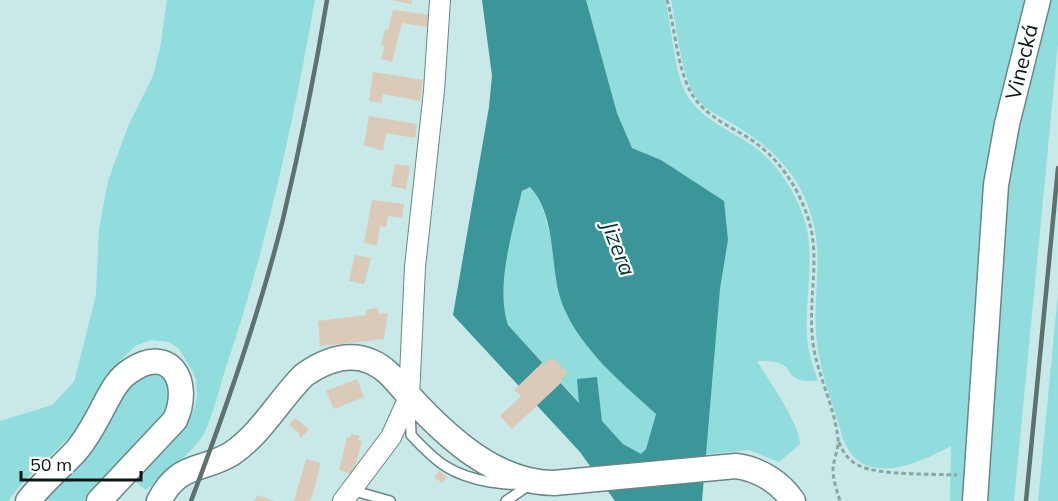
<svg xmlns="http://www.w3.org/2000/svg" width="1058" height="501" font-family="Mulish,sans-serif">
<rect width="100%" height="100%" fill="#c9e8e8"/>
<path fill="#91dcdd" d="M167 0H315C293 123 267 245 227 364 222 380 210 426 202 437 187 457 165 475 146 490L134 481 184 425 194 409 197 396 196 380 193 372 179 349 169 342 151 340 135 346 121 360 109 377 71 436 24 481 8 501H0V421L52 405 74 382 96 295 99 229 108 181 129 124 153 76 160 48Z
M586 0H665C672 26 674 76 688 97 704 121 730 130 753 146 775 161 791 186 801 210 818 251 804 295 807 337 808 352 813 366 818 381 808 381 798 382 791 374 789 372 788 368 785 366 779 361 765 361 757 361 768 379 800 424 800 444L779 462 749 450 704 455 720 289 728 240 661 160 632 148 617 113Z
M671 0H1058V44L1014 501H950L951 446C924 460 880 483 853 456 848 451 846 445 843 439 834 405 818 369 816 333 813 278 828 243 801 190 785 160 761 141 733 124 720 116 705 110 696 97 681 76 677 27 671 0Z
M530 187C556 220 551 264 562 302 575 345 624 385 656 414L646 449 641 455 623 444 602 421 597 378 580 403 508 325C495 286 513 230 522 191Z
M1058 293V501H1038Z
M153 371 172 381 173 408 87 501H37L131 381Z"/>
<path fill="#3a9698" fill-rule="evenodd" d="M482 0H586L617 113 632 148 661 160 724 201 728 240 720 289 702 501H615L580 452 453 315 489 107 492 76ZM530 187C559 220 548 268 563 306 581 350 622 383 656 414L646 449 641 454 623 444 602 421 597 377 577 379 579 403 508 325C495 286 513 230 522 191Z"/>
<path fill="#dacab7" d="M391 0H412L411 4Z
M393 10 431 15 429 27 402 23 392 62 381 59 385 46 381 45 385 29 388 30Z
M373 72 423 80 420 101 383 94 381 103 369 101Z
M369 116 417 124 415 138 386 133 383 151 364 145Z
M395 164 410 166 406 189 391 186Z
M372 200 404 204 402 218 388 216 386 227 380 226 377 245 364 243Z
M355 255 371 258 364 284 349 281Z
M378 308 379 314 388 313 384 339 320 346 318 321 366 315V310Z
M552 357 568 373 561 379 562 382 512 429 500 416 521 396 514 390 543 362 545 364Z
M357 379 364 397 334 409 326 391Z
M295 418 309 429 301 438 299 436 300 434 289 425Z
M351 434 360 436 358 440 362 441 353 474 339 470 347 437 350 438Z
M306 459 321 463 313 493 310 501H294Z
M439 471 447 477 442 483 434 477Z
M257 495 274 501H254Z"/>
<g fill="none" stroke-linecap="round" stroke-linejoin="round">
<defs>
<path id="service" d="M410 406 411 435C437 463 451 475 490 482 498 483 506 485 514 484
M351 490 390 501
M506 501 529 485"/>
<path id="minor" d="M343 501 391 437 409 397 415 267 434 91 440 0"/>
<path id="tertiary" d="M28 501C42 483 60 468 76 451 89 436 98 417 107 400 113 389 119 378 130 371 171 343 192 383 175 420L99 501
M159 501C179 462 201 472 231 454 261 434 279 400 304 375 324 361 348 351 372 362 390 370 399 386 412 399 448 438 497 483 554 483L736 466C759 469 780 482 793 501
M975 501 996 185 1007 124 1038 0"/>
</defs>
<use href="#service" stroke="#6a8686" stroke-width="12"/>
<use href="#minor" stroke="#6a8686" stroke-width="22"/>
<use href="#tertiary" stroke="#6a8686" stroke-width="27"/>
<path stroke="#8ba4a4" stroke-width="3" stroke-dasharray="4.5 3" stroke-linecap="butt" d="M667 0C676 30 677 76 696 100 709 117 729 126 747 137 776 155 796 183 807 215 821 254 809 293 812 333 814 370 834 402 838 439 839 449 833 460 833 470 833 480 837 491 840 501
M839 442C843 453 849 461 860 466 878 475 934 474 957 475"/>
<use href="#service" stroke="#fff" stroke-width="9"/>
<use href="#minor" stroke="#fff" stroke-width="20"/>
<use href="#tertiary" stroke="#fff" stroke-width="24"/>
<path stroke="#5d7171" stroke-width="4.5" d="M191 501C226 409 259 315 283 219 300 147 315 74 327 0
M1026 501 1058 168"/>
</g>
<g text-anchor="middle" stroke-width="4.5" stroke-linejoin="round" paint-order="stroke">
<g font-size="21" fill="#0a1515" stroke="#fff">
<text transform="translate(1022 62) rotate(-76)" y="7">Vinecká</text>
</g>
<g font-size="22" font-style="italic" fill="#033132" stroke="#fff">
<text transform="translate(619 248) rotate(69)" y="8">Jizera</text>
</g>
</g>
<path d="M21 471v9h120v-9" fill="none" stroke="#0a1515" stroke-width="3"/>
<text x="30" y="471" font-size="18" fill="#0a1515" stroke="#ffffff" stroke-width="4.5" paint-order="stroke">50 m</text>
</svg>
